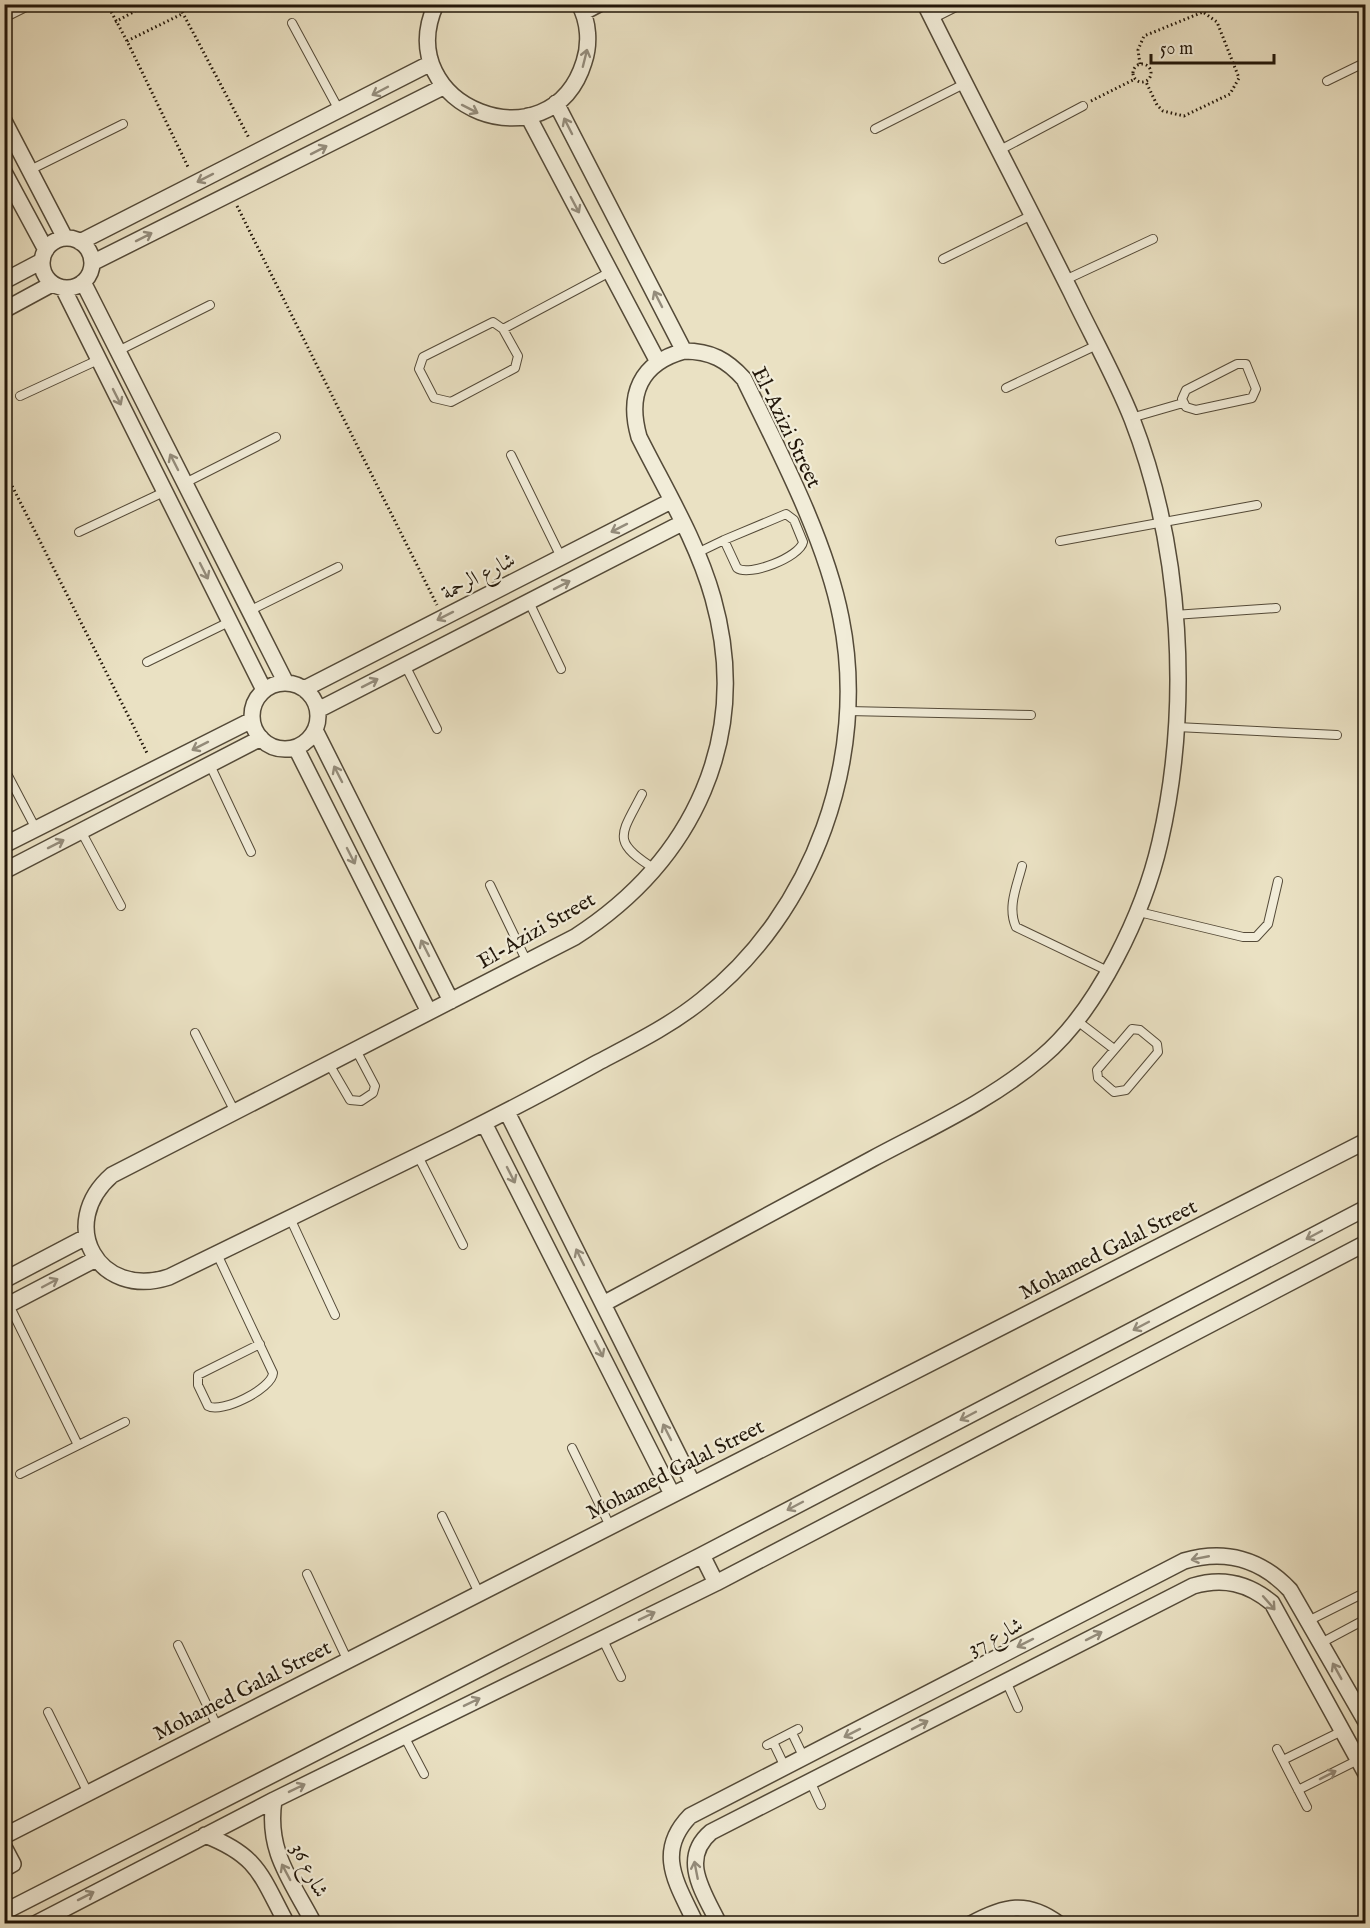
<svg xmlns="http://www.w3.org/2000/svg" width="1370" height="1928" font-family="'IM FELL English',Amiri,serif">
<rect width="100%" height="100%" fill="#eae1c3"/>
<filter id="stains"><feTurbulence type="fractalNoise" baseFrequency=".00333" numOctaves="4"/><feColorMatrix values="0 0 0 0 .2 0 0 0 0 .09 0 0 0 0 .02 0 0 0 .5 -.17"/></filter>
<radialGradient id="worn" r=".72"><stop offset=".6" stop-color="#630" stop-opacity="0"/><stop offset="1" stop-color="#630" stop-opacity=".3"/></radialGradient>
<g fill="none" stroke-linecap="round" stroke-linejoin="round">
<defs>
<path id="service" d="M4 18 32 4
M932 19 962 4
M292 23 339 110
M1327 81 1366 62
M875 129 964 84
M998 151 1083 106
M30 170 123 124
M943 259 1032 215
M1065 280 1153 239
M493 322 503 329 518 356 515 368 451 402 434 398 419 369 423 357Z
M503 329 610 272
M118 351 210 305
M1237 364H1246L1256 389 1252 398 1196 410 1186 407 1182 399 1186 390Z
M1006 388 1097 345
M20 396 98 360
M1131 418 1183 403
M511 455 561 557
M185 483 276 437
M79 532 164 492
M1060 541 1257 505
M697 553 724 540 737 568C749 577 800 557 803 542L794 520 786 514 724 540
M529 602 561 669
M249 611 338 567
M1174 615 1276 608
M147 662 229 622
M405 665 437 729
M848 711 1031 715
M1177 727 1337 735
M210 765 251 852
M4 768 36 829
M642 794C621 835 610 841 655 869
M81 831 121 906
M1022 866C1017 886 1007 907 1016 927L1108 971
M490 885 527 962
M1139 912 1243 937H1256L1268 924 1278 881
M1076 1020 1114 1049
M1132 1029 1140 1030 1157 1044 1158 1052 1126 1090 1114 1092 1098 1078 1097 1070Z
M195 1033 235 1112
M329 1064 350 1100 361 1101 373 1093 375 1086 356 1050
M418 1156 463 1245
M290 1218 335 1315
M217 1254 273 1373C272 1389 221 1414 208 1406L198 1385V1375L260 1344
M9 1305 78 1445
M572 1448 610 1526
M20 1474 125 1422
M442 1516 479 1593
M307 1574 347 1659
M1308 1621 1366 1592
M602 1638 621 1677
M1321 1643 1366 1619
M178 1645 217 1726
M1006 1681 1018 1708
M48 1712 88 1793
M792 1733 804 1758
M404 1736 424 1774
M773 1742 785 1767
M767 1745 798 1729
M1277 1749 1307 1807
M1283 1760 1342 1731
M810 1781 821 1805
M1298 1790 1358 1760"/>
<path id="minor" d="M436 4C389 107 551 169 584 62 590 44 589 22 579 4
M584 12 599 4
M556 103 684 351
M528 116 658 362
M4 121 65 238
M4 172 46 250
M42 263a25 25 0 1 1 50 0a25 25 0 1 1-50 0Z
M80 242 431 63
M92 263 443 87
M4 281 42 261
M83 282 286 683
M63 288 264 690
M4 310 52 284
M684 351C711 351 727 360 744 379 779 451 826 540 841 618 869 757 814 912 702 1000 670 1026 633 1044 597 1063 550 1089 502 1114 454 1138 359 1184 264 1231 169 1277 98 1300 56 1224 112 1175L575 937C694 860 752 737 713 598 697 541 665 489 639 437 627 395 640 363 684 351Z
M252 716a33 33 0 1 1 66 0a33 33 0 1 1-66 0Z
M304 689 671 501
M318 710 682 523
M315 730 451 1001
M296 748 429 1012
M4 845 252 720
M4 871 261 738
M507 1112 693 1484
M484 1123 672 1494
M4 1280 86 1237
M603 1304C693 1256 782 1207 872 1159 930 1128 992 1100 1042 1057 1098 1010 1144 912 1160 842 1191 707 1182 548 1132 419 1115 376 1091 334 1071 292 1023 196 973 101 925 4
M4 1307 96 1259
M702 1555 716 1583
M274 1800C266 1851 291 1880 314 1924
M205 1835C259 1856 261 1876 287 1924
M4 1836 1366 1141
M4 1847 13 1864 4 1869
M4 1912 702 1555 1366 1208
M35 1924 274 1800 716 1583 1366 1243
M696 1924C678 1885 654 1853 690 1816L1184 1561C1225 1549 1261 1559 1290 1590L1366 1722
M719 1924C704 1893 679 1859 711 1832L1193 1586C1223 1577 1248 1583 1272 1603L1366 1774
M971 1924C1004 1906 1027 1900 1059 1924"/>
</defs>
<use href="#service" stroke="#544a38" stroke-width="10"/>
<use href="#minor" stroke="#544a38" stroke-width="18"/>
<path stroke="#22170a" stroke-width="3" stroke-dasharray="1.5 3" stroke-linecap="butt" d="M107 4 127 41 189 169
M178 4 249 138
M115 22 148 4
M127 41 182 14
M1133 73a9 9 0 1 1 18 0a9 9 0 1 1-18 0Z
M1140 64 1138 50 1144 36 1203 12 1217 22 1239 78 1230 94 1184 116 1163 111 1157 105 1146 82
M1091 101 1135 79
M237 206 437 605
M4 470 148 755"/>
<use href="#service" stroke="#f1ecd8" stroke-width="8"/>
<use href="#minor" stroke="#f1ecd8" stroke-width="15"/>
</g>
<defs><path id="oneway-shaft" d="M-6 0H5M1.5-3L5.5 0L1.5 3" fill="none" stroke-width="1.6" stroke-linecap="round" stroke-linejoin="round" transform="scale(1.5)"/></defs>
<g stroke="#948c7b">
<use href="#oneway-shaft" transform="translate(585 58) rotate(-76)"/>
<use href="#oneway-shaft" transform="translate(380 91) rotate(152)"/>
<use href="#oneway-shaft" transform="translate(470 109) rotate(27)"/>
<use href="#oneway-shaft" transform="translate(568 126) rotate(-117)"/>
<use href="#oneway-shaft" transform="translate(319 150) rotate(-27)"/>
<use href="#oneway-shaft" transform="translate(205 178) rotate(153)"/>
<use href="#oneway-shaft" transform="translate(575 205) rotate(62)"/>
<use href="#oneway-shaft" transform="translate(144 237) rotate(-27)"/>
<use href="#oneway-shaft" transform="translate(658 299) rotate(-117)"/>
<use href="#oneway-shaft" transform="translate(117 397) rotate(63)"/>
<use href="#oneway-shaft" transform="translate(174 462) rotate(-117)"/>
<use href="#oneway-shaft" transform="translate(619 528) rotate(153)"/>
<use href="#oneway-shaft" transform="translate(204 571) rotate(63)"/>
<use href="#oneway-shaft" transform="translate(562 585) rotate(-27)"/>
<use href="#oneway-shaft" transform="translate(445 616) rotate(153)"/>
<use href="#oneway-shaft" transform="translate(370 683) rotate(-27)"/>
<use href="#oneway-shaft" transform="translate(200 746) rotate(153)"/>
<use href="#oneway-shaft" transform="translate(338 774) rotate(-117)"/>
<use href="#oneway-shaft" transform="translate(56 844) rotate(-27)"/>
<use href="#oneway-shaft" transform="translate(351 856) rotate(63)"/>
<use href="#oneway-shaft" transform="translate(425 948) rotate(-117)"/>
<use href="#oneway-shaft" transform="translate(511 1175) rotate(63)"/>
<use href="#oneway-shaft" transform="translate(1314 1235) rotate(152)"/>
<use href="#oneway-shaft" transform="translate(580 1257) rotate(-116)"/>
<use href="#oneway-shaft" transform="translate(50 1283) rotate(-28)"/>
<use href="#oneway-shaft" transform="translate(1141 1326) rotate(152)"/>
<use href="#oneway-shaft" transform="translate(599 1349) rotate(63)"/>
<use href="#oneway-shaft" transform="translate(968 1416) rotate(152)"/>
<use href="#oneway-shaft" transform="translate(667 1432) rotate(-117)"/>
<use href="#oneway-shaft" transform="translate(795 1506) rotate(152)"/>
<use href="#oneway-shaft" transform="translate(1200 1558) rotate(169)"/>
<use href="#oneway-shaft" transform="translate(1269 1603) rotate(49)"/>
<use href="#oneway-shaft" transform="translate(647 1616) rotate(-26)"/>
<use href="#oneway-shaft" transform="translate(1094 1636) rotate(-27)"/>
<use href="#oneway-shaft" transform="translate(1025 1643) rotate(153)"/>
<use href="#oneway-shaft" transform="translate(1337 1671) rotate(-119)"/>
<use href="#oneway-shaft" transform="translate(472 1702) rotate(-26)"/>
<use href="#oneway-shaft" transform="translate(920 1725) rotate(-27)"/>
<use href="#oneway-shaft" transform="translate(852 1733) rotate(153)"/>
<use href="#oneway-shaft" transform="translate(1328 1775) rotate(-27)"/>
<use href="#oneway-shaft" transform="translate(297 1788) rotate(-26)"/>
<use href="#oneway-shaft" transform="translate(696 1870) rotate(-101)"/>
<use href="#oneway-shaft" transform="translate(286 1872) rotate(-118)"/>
<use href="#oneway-shaft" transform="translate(86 1896) rotate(-27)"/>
</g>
<g text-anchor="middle" stroke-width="4.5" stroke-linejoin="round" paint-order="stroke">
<g font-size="21" fill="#22170a" stroke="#f1ecd8">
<text transform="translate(787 427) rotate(64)" y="7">El-Azizi Street</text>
<text transform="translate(478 576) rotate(-27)" y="7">شارع الرحمة</text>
<text transform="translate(536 930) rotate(-30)" y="7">El-Azizi Street</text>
<text transform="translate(1108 1249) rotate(-27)" y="7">Mohamed Galal Street</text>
<text transform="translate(675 1469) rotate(-27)" y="7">Mohamed Galal Street</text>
<text transform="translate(995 1636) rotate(-27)" y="7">شارع 37</text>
<text transform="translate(242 1690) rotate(-27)" y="7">Mohamed Galal Street</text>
<text transform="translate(310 1870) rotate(63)" y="7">شارع 36</text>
</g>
</g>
<rect width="1370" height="1928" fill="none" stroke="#eae1c3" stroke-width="24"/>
<rect x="6" y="6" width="1358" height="1916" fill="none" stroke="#22170a" stroke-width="3"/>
<rect x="12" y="12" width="1346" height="1904" fill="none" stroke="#22170a" stroke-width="1.5"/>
<path d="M1151 54v9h123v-9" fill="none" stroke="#22170a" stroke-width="3"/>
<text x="1160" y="54" font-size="18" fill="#22170a" stroke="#f1ecd8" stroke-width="4.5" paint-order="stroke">50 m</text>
<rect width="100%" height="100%" filter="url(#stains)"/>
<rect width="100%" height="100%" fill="url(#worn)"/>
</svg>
